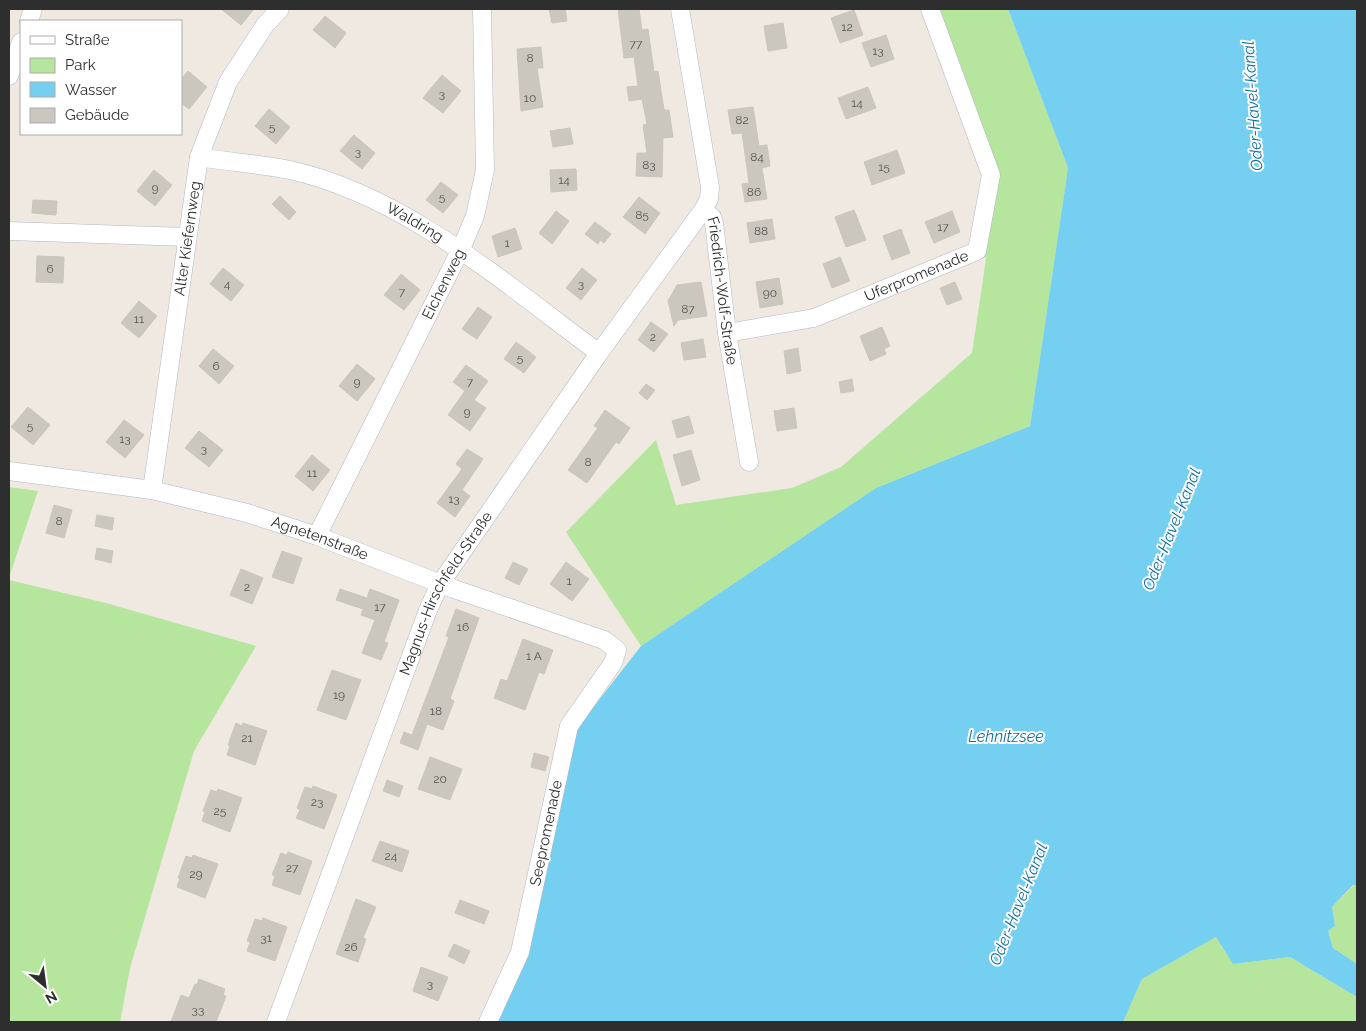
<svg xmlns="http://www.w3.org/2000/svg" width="1366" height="1031" font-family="Raleway,sans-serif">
<rect width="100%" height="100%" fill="#efe9e1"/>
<path fill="#b6e59e" d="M929 9H1008L1068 168 1030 426 876 488 641 646 566 532 656 440 676 505 792 488 841 467 972 353 986 259 977 230 984 177Z
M9 487 38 491 9 578Z
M9 580 106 603 256 646 194 751 130 968 120 1022H9Z
M1354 885 1357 886V964L1333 948 1328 931 1335 926 1332 907Z
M1216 937 1233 964 1290 957 1357 997V1022H1123L1142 979Z"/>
<path fill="#75cff0" d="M1008 9H1357V886L1353 885 1332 907 1335 926 1328 931 1333 948 1357 964V997L1290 957 1233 964 1216 937 1142 979 1123 1022H497L526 959 578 727 641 646 876 488 1030 426 1068 168Z"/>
<path fill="#cbc7bf" stroke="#cbc5ba" d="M221 9H254L241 25Z
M549 9H565L567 21 552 23Z
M618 9H639L642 30 648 29 654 72 658 71 664 110H669L673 137 663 138 662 177 636 176 637 153H647L643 125 647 124 642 99 629 101 627 87 638 86 634 57 624 58Z
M854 10 863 35 840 43 831 18Z
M325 16 346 33 335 48 313 30Z
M783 23 787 48 768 51 764 26Z
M886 35 894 59 871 67 862 43Z
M541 47 543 68H537L543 107 521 111 517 49Z
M188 71 207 87 189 109 181 103V79Z
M442 75 461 91 443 113 423 98Z
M868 87 876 108 846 119 838 98Z
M753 107 759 146 767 145 770 166 762 168 767 199 745 202 742 184 749 183 742 133 732 134 728 110Z
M269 109 290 127 276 144 255 126Z
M570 128 573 144 553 147 550 131Z
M354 135 375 153 362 169 340 151Z
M897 150 905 173 872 185 864 162Z
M576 169 577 190 551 192 550 170Z
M154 170 172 185 155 206 137 191Z
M441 182 458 195 443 213 426 200Z
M280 196 296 212 289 220 272 204Z
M639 197 660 213 645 234 623 217Z
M33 200 57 201 56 215 32 213Z
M854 210 866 240 846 247 835 217Z
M556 211 569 221 552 244 539 233Z
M952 211 960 232 934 243 925 222Z
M772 219 775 239 750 243 747 223Z
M595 222 611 234 604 243 600 240 598 244 585 234Z
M515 228 522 249 498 257 492 236Z
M901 229 910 253 892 260 883 236Z
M37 256 64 257 63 283 36 282Z
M840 257 850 281 832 288 823 264Z
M223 268 244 285 231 301 210 284Z
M582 268 597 280 581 300 566 288Z
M401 274 420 290 404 310 384 295Z
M779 278 783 304 760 308 756 282Z
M701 282 707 316 678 320 674 326 668 301 677 285Z
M955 282 962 299 947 305 940 288Z
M139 301 157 316 139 338 121 323Z
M478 307 492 317 477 339 462 329Z
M651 322 668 334 654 352 638 340Z
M882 327 890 346 884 349 886 354 870 361 860 336Z
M703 339 706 357 684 360 681 343Z
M516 342 536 357 524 373 504 359Z
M798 348 801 371 787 374 784 351Z
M213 349 234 366 219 384 199 366Z
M357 364 375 379 357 401 339 386Z
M466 365 488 381 474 400 486 408 470 431 448 415 465 391 453 382Z
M852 379 854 391 841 393 839 382Z
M646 384 655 390 647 400 639 393Z
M28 407 50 425 33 445 11 427Z
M794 408 797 428 777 431 774 411Z
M605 410 630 428 619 444 616 442 587 483 568 470 598 428 594 426Z
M689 416 694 433 677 438 672 421Z
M124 420 144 435 125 458 106 442Z
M199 431 223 450 209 467 185 448Z
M467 449 483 459 462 490 470 496 455 517 437 503 462 469 456 464Z
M691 450 700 480 682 486 673 455Z
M312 455 330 470 313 491 295 476Z
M54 505 72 510 64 538 46 533Z
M97 515 114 518 112 530 95 526Z
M97 548 113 551 111 563 95 559Z
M282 551 302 558 293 584 272 577Z
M513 562 528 569 519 585 505 578Z
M566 562 589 579 572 601 550 584Z
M241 569 263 578 252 604 230 595Z
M340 589 367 598 370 589 399 600 384 642 388 643 381 660 362 653 375 620 361 615 363 609 336 600Z
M456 609 479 618 450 699 454 701 443 730 427 724 418 750 400 743 404 732 412 735 449 637 446 636Z
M523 639 553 650 544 674 539 672 525 710 494 698 501 679 507 681Z
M332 670 361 680 346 720 317 710Z
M236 723 242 726 243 723 267 731 255 765 227 755 230 746 228 745Z
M534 753 549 757 545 771 531 767Z
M430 757 462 769 450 800 418 789Z
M387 780 403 786 399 797 383 791Z
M313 786 337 795 324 829 296 818 300 810 297 808 305 787 312 789Z
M218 789 242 798 230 832 202 821 205 812 203 811 211 790 217 792Z
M380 841 409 851 402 872 372 861Z
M288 852 312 861 300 895 272 885 275 876 272 875 281 853 287 855Z
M193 855 218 864 205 898 177 887 180 878H178L186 856 192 858Z
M356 899 376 907 363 938 366 939 358 962 336 954Z
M460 900 489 911 484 924 455 913Z
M263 918 287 927 275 961 247 951 250 942 247 941 255 919 262 921Z
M454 944 470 951 464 964 448 956Z
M421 967 448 977 438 1001 413 991Z
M199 979 225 989 223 995 226 996 216 1022H171L181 995 189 998 195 984 197 985Z"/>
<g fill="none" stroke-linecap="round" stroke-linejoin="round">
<defs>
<g id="minor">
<path d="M29 21 33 9"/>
<path d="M9 76 21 42"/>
<path id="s1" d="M199 157C229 162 260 164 290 170 406 196 505 284 599 353"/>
<path id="s2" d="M703 210 712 217 714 223 727 333 749 462"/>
<path d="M9 231 187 237"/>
<path id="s3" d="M727 333 814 318 977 251 991 175 930 9"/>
<path id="s4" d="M9 471 152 490 247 513 317 536 454 589 604 640 617 650 613 663 569 726 520 952 488 1022"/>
<path id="s5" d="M152 490 199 157 228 82 265 25 280 9"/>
<path id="s6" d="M317 536 460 251 475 216 485 170 482 9"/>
<path id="s7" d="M276 1022 428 610 440 584 599 353 703 210 709 199 710 187 680 9"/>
</g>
</defs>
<use href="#minor" stroke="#b4b7c1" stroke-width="19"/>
<use href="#minor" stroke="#fff" stroke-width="18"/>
</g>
<g text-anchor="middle" stroke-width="4" stroke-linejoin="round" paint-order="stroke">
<g font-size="12" fill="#555452">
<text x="847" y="31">12</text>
<text x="636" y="48">77</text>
<text x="878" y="55">13</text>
<text x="530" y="62">8</text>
<text x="442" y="98">3</text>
<text x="530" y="102">10</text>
<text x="857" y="107">14</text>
<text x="742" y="124">82</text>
<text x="272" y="131">5</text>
<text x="358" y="156">3</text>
<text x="757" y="161">84</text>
<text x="649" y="169">83</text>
<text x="884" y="171">15</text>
<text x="564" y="184">14</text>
<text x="155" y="192">9</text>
<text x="754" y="196">86</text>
<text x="442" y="201">5</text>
<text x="642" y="219">85</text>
<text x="943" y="231">17</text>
<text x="761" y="235">88</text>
<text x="507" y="247">1</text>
<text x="50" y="273">6</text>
<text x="227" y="288">4</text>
<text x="581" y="288">3</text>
<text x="402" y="296">7</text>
<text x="770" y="297">90</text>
<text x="688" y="313">87</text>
<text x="139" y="323">11</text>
<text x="653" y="341">2</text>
<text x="520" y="362">5</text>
<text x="216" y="370">6</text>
<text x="357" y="386">9</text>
<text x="470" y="386">7</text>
<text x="467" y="416">9</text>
<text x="30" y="430">5</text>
<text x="125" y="443">13</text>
<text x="204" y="453">3</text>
<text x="588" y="466">8</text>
<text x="312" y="477">11</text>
<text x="454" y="503">13</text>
<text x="59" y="525">8</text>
<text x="569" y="585">1</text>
<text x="247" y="591">2</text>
<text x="380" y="611">17</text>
<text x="463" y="631">16</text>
<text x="534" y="660">1 A</text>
<text x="339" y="699">19</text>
<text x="436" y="715">18</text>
<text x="247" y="742">21</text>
<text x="440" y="783">20</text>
<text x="317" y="806">23</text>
<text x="220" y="815">25</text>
<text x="391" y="860">24</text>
<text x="292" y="872">27</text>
<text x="196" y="878">29</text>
<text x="266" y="942">31</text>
<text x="351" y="951">26</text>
<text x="430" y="988">3</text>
<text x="198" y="1014">33</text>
</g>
<g font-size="15" fill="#2e2e2e" stroke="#fff">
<text dy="5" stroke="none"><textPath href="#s1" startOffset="228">Waldring</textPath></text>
<text dy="5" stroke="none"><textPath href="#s5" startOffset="254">Alter Kiefernweg</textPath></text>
<text dy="5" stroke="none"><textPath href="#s3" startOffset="199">Uferpromenade</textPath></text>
<text dy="5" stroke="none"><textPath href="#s6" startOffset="282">Eichenweg</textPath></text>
<text dy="5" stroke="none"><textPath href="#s2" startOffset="86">Friedrich-Wolf-Straße</textPath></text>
<text dy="5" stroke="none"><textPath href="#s4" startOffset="319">Agnetenstraße</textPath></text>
<text dy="5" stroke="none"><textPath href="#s7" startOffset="462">Magnus-Hirschfeld-Straße</textPath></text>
<text transform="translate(546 833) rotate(-78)" y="5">Seepromenade</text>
</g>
<g font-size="16" font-style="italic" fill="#0d6fa3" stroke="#fff">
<text transform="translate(1252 106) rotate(-94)" y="6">Oder-Havel-Kanal</text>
<text transform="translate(1171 529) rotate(-68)" y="6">Oder-Havel-Kanal</text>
<text x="1006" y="742">Lehnitzsee</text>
<text transform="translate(1018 904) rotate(-68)" y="6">Oder-Havel-Kanal</text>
</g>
</g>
<rect width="1366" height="1031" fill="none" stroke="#2e2e2e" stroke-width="20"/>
<rect x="20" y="20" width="162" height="115" fill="#ffffff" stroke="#ababab"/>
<rect x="30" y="36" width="25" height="8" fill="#ffffff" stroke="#ababab"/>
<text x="65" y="45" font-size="15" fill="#2e2e2e">Straße</text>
<rect x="30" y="58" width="25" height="15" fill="#b6e59e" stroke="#ababab"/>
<text x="65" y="70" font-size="15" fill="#2e2e2e">Park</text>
<rect x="30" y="82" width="25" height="15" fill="#75cff0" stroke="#ababab"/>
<text x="65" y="95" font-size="15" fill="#2e2e2e">Wasser</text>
<rect x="30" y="108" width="25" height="15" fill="#cbc7bf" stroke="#ababab"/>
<text x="65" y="120" font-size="15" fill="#2e2e2e">Gebäude</text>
<g transform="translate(45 986) rotate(151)" stroke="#ffffff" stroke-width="4" paint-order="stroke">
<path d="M0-4L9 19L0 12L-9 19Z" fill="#2e2e2e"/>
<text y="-8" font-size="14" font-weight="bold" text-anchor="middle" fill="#2e2e2e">N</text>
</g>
</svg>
